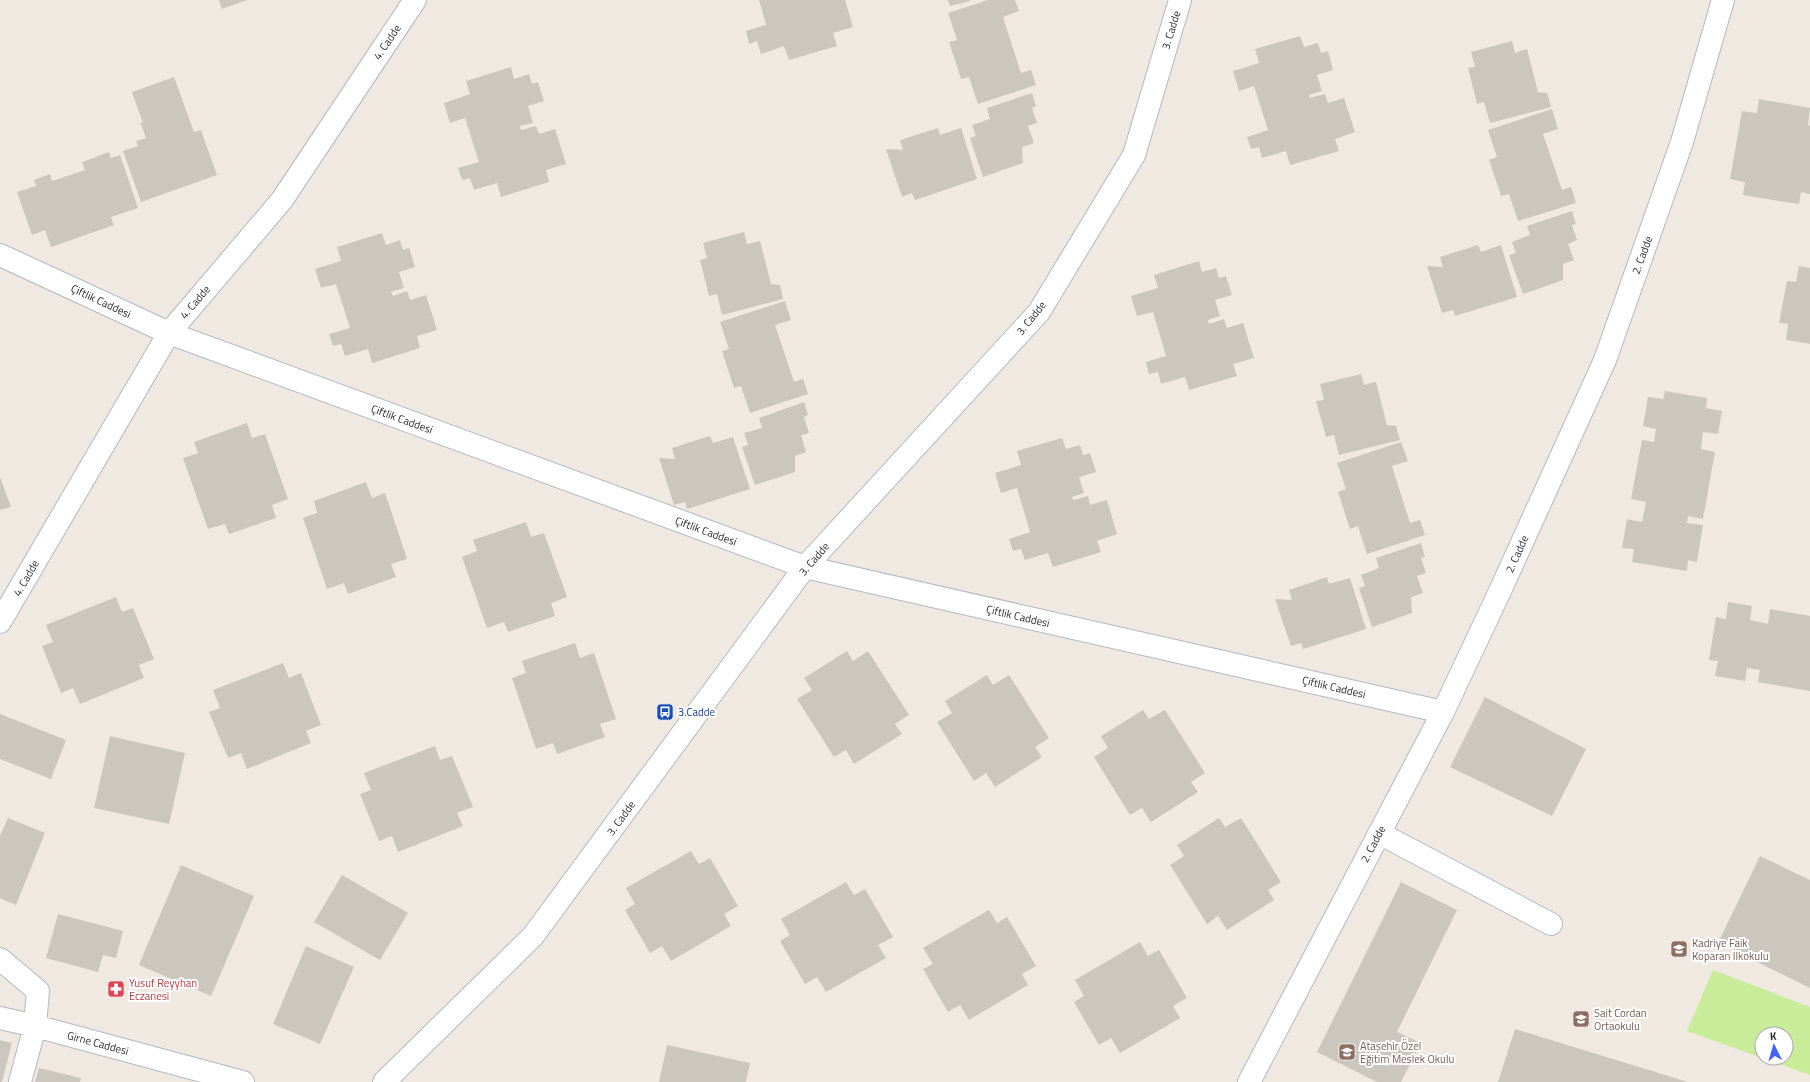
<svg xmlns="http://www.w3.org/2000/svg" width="1810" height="1082" font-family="'Titillium Web',sans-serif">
<rect width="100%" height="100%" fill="#efe9e1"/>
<path fill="#c9ec9a" d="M1713 970 1810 1007V1075L1763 1058H1786V1034H1762V1058L1687 1031Z"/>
<path fill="#cbc7bf" d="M219 0H247L222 9Z
M759 0H845L853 27 833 33 837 46 789 60 784 46 761 54 757 41 749 44 746 31 766 25Z
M948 0H970V1L950 6Z
M988 0H1015L1019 11 1003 17 1021 73 1031 70 1036 85 978 104 969 77 961 79 949 42 957 40 948 13Z
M1300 36 1304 47 1318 43 1321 53 1328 51 1333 70 1317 75 1322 91 1309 95 1310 98 1325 94 1328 103 1344 98 1355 132 1335 139 1339 151 1290 165 1286 151 1262 158 1259 147 1251 149 1247 137 1268 130 1254 86 1239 91 1233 71 1259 63 1255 49Z
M1512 41 1515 53 1527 49 1538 92 1547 93 1551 107 1490 123 1484 102 1477 104 1468 68 1475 67 1471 52Z
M511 67 514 79 529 74 532 84 538 82 544 101 528 106 533 123 520 126 521 130 536 126 539 134 555 129 566 164 546 170 549 182 501 197 497 183 474 190 470 178 462 180 458 168 479 162 465 118 450 123 444 103 470 94 466 81Z
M174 77 194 132 201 130 217 175 141 202 123 151 138 146 136 141 146 138 140 122 143 123 132 92Z
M1032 93 1036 106 1032 108 1037 123 1028 126 1034 143 1022 147 1023 163 983 177 970 138 976 136 972 125 990 119 987 108Z
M1759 99 1810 108 1808 125 1810 126V194L1801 192 1799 204 1743 195 1745 182 1730 179 1742 111 1757 113Z
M1552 109 1558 129 1543 134 1562 190 1571 187 1576 203 1518 221 1509 194 1501 196 1489 160 1497 157 1488 130Z
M938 128 940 135 961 128 977 179 915 200 912 193 902 197 886 149 903 150 900 140Z
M109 152 111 158 120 155 138 208 111 217 114 225 51 247 45 230 32 235 17 192 36 186 34 180 50 174 52 181 85 170 82 162Z
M1572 211 1576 224 1572 225 1577 240 1568 244 1574 260 1563 264V280L1523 294 1509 255 1516 253 1512 242 1530 235 1527 226Z
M744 232 747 244 760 241 771 284 780 285 783 299 722 315 717 294 709 296 700 260 707 258 703 243Z
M382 233 386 245 400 240 403 250 409 248 415 267 399 272 404 288 391 292 393 296 407 291 410 300 426 295 437 330 417 336 420 348 372 363 368 349 345 356 341 344 333 346 329 334 350 328 336 284 321 288 315 269 341 261 337 247Z
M1478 245 1481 252 1501 245 1517 297 1455 316 1453 310 1442 313 1427 266 1443 267 1440 257Z
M1199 261 1202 272 1216 268 1219 278 1226 276 1232 295 1215 300 1220 316 1208 320 1209 324 1224 319 1227 328 1243 323 1254 358 1233 364 1237 376 1189 390 1185 377 1161 384 1158 372 1149 374 1146 362 1166 356 1153 312 1137 316 1131 296 1158 288 1154 275Z
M1799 266 1810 268V344L1786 340 1788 324 1779 323 1787 281 1796 282Z
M785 301 791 320 775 325 794 382 803 379 808 394 750 413 741 386 734 388 722 351 729 349 720 322Z
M1361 374 1364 385 1376 382 1387 425 1396 426 1400 440 1339 455 1334 435 1326 437 1316 401 1324 400 1320 384Z
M1665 391 1707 398 1706 408 1722 411 1718 434 1703 432 1701 449 1715 452 1703 519 1688 516 1687 523 1703 525 1697 562 1688 560 1687 571 1632 562 1634 549 1622 548 1627 519 1642 522 1646 502 1631 499 1642 440 1654 442 1656 429 1643 426 1648 397 1663 399Z
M804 402 808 415 804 417 809 433 801 435 806 452 795 456V472L755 485 742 447 748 445 744 433 762 428 759 418Z
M247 423 252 438 265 434 288 499 272 505 276 518 229 534 225 524 208 529 183 458 198 453 194 442Z
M710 436 713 443 733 437 750 489 687 509 685 502 674 505 659 458 675 459 672 448Z
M1062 438 1066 449 1080 445 1083 455 1090 453 1096 472 1079 477 1084 493 1072 497 1073 500 1088 496 1090 505 1107 500 1117 534 1097 541 1101 552 1053 567 1048 553 1025 560 1021 549 1013 551 1009 539 1030 532 1017 488 1001 493 995 473 1021 465 1017 451Z
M1401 442 1408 461 1392 466 1410 523 1420 520 1425 535 1367 554 1358 526 1350 529 1338 492 1346 489 1337 463Z
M0 477 11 507 0 510Z
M366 482 372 498 385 493 407 559 391 564 396 577 348 594 344 583 327 589 303 518 317 513 314 501Z
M526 522 531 537 544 533 567 597 551 603 555 616 508 632 504 622 487 628 462 557 477 551 473 540Z
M1421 543 1425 557 1421 558 1426 573 1417 576 1423 593 1411 597 1412 613 1372 627 1359 588 1365 586 1361 575 1379 568 1376 558Z
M1327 577 1329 584 1350 578 1366 629 1303 649 1301 643 1291 646 1275 599 1292 600 1289 590Z
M116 597 122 612 133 608 154 659 139 665 144 678 80 704 73 688 61 693 42 646 53 642 46 625Z
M1728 602 1752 606 1750 620 1768 624 1770 609 1810 616V691L1758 682 1760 670 1747 668 1745 681 1715 676 1718 661 1709 660 1716 617 1726 619Z
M575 643 580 658 594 653 616 719 600 724 605 737 557 754 553 743 536 749 512 678 526 673 522 661Z
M847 651 853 661 868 651 909 715 895 724 902 734 854 764 846 750 834 757 797 699 812 690 804 678Z
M283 663 289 678 301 673 321 725 306 731 311 743 247 769 241 753 228 758 209 712 220 708 213 690Z
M987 675 993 685 1009 675 1049 738 1035 747 1042 757 995 787 986 773 974 781 937 722 952 713 945 701Z
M1485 697 1586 749 1552 816 1450 767Z
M1143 710 1149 719 1165 710 1205 773 1191 782 1198 792 1151 822 1142 808 1130 815 1094 757 1108 748 1101 736Z
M0 714 66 740 51 779 0 759Z
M110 736 185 753 169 824 94 808Z
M435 746 440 760 452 756 473 807 457 813 463 826 398 852 392 836 379 841 360 794 371 790 364 773Z
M8 818 45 833 16 905 0 898V836Z
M1219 818 1225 827 1241 818 1281 882 1268 890 1274 900 1227 930 1218 916 1207 924 1170 865 1184 856 1177 845Z
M691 851 699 864 710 858 738 906 724 914 731 926 671 961 662 946 650 953 625 910 635 904 626 888Z
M1760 856 1810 880V988L1718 943Z
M181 865 254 896 211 996 139 965Z
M342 875 408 913 380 960 314 922Z
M846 882 854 895 865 889 893 937 878 945 886 958 826 992 817 977 805 984 780 941 790 935 781 919Z
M1401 882 1457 910 1397 1032 1421 1043 1401 1082H1377L1317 1052Z
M989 910 997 923 1007 917 1036 966 1022 974 1028 985 969 1020 960 1005 948 1012 923 969 933 964 923 948Z
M58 914 123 931 116 958 103 955 98 972 46 958Z
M1140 942 1148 956 1159 950 1187 998 1173 1006 1180 1018 1120 1053 1111 1038 1099 1045 1074 1002 1084 996 1075 980Z
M306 946 354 967 320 1044 273 1024Z
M1515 1029 1688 1082H1498Z
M0 1040 12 1043 2 1082H0Z
M667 1045 750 1063 746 1082H659Z
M39 1068 81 1078 80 1082H35Z"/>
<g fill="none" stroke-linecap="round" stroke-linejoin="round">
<defs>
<path id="minor" d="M0 255 169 333 805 567 1443 712
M0 622 169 333 282 200 415 0
M1379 833 1551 924
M0 959 38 991 35 1026 20 1082
M0 1018 35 1026 243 1082
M384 1082 533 936 805 567 1039 312 1134 155 1180 0
M1249 1082 1443 712 1500 591 1605 360 1682 142 1723 0"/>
</defs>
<use href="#minor" stroke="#b4b7c1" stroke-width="24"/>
<use href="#minor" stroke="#fff" stroke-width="22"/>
</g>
<defs>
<symbol id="bus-square" viewBox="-11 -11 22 22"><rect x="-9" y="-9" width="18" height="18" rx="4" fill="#1a4fb4" stroke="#fff"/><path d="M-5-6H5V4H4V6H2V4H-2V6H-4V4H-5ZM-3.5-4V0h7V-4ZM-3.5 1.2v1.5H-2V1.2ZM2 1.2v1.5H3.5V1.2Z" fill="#fff"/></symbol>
<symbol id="school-square" viewBox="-11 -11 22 22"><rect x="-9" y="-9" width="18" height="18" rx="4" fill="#8d6e63" stroke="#fff"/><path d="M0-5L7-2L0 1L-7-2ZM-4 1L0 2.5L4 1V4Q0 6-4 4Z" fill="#fff"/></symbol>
<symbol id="pharmacy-square" viewBox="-11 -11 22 22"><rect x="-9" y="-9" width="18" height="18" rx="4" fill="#e0444e" stroke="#fff"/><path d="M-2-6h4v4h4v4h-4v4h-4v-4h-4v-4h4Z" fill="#fff"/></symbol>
</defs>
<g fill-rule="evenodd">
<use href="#bus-square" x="655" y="702" width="20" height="20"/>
<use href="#school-square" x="1669" y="939" width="20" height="20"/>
<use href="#pharmacy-square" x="106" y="979" width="20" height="20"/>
<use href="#school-square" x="1571" y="1009" width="20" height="20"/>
<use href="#school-square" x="1337" y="1042" width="20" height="20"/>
</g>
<g text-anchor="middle" stroke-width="4" stroke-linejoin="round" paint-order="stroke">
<g font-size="11" fill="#2e2e2e" stroke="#fff">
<text transform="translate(1171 30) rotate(-73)" y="4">3. Cadde</text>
<text transform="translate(387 42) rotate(-56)" y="4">4. Cadde</text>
<text transform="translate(1642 255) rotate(-70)" y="4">2. Cadde</text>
<text transform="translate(101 301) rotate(25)" y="4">Çiftlik Caddesi</text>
<text transform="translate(195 302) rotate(-50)" y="4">4. Cadde</text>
<text transform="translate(1031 318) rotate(-51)" y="4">3. Cadde</text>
<text transform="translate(402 419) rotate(20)" y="4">Çiftlik Caddesi</text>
<text transform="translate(706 531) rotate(20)" y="4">Çiftlik Caddesi</text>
<text transform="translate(1517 554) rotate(-66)" y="4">2. Cadde</text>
<text transform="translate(814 559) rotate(-49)" y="4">3. Cadde</text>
<text transform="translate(26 578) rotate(-60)" y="4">4. Cadde</text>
<text transform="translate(1018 616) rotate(13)" y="4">Çiftlik Caddesi</text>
<text transform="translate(1334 687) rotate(13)" y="4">Çiftlik Caddesi</text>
<text transform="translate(621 818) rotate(-54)" y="4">3. Cadde</text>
<text transform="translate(1373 844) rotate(-62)" y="4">2. Cadde</text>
<text transform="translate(98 1043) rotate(15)" y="4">Girne Caddesi</text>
</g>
<g font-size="11" fill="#164399" stroke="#fff" text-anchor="start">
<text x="678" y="716">3.Cadde</text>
</g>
<g font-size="11" fill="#785e54" stroke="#fff" text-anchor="start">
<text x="1692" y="947">Kadriye Faik<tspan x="1692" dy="13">Koparan İlkokulu</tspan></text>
<text x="1594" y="1017">Sait Cordan<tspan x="1594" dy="13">Ortaokulu</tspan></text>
<text x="1360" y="1050">Ataşehir Özel<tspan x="1360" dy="13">Eğitim Meslek Okulu</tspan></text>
</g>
<g font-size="11" fill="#be3a42" stroke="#fff" text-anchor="start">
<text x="129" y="987">Yusuf Reyyhan<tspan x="129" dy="13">Eczanesi</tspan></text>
</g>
</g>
<g transform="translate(1774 1046) rotate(355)"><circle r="19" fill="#ffffff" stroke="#ababab"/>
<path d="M0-3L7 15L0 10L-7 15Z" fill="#4264fb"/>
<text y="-6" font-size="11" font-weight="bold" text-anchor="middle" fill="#2e2e2e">K</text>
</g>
</svg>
